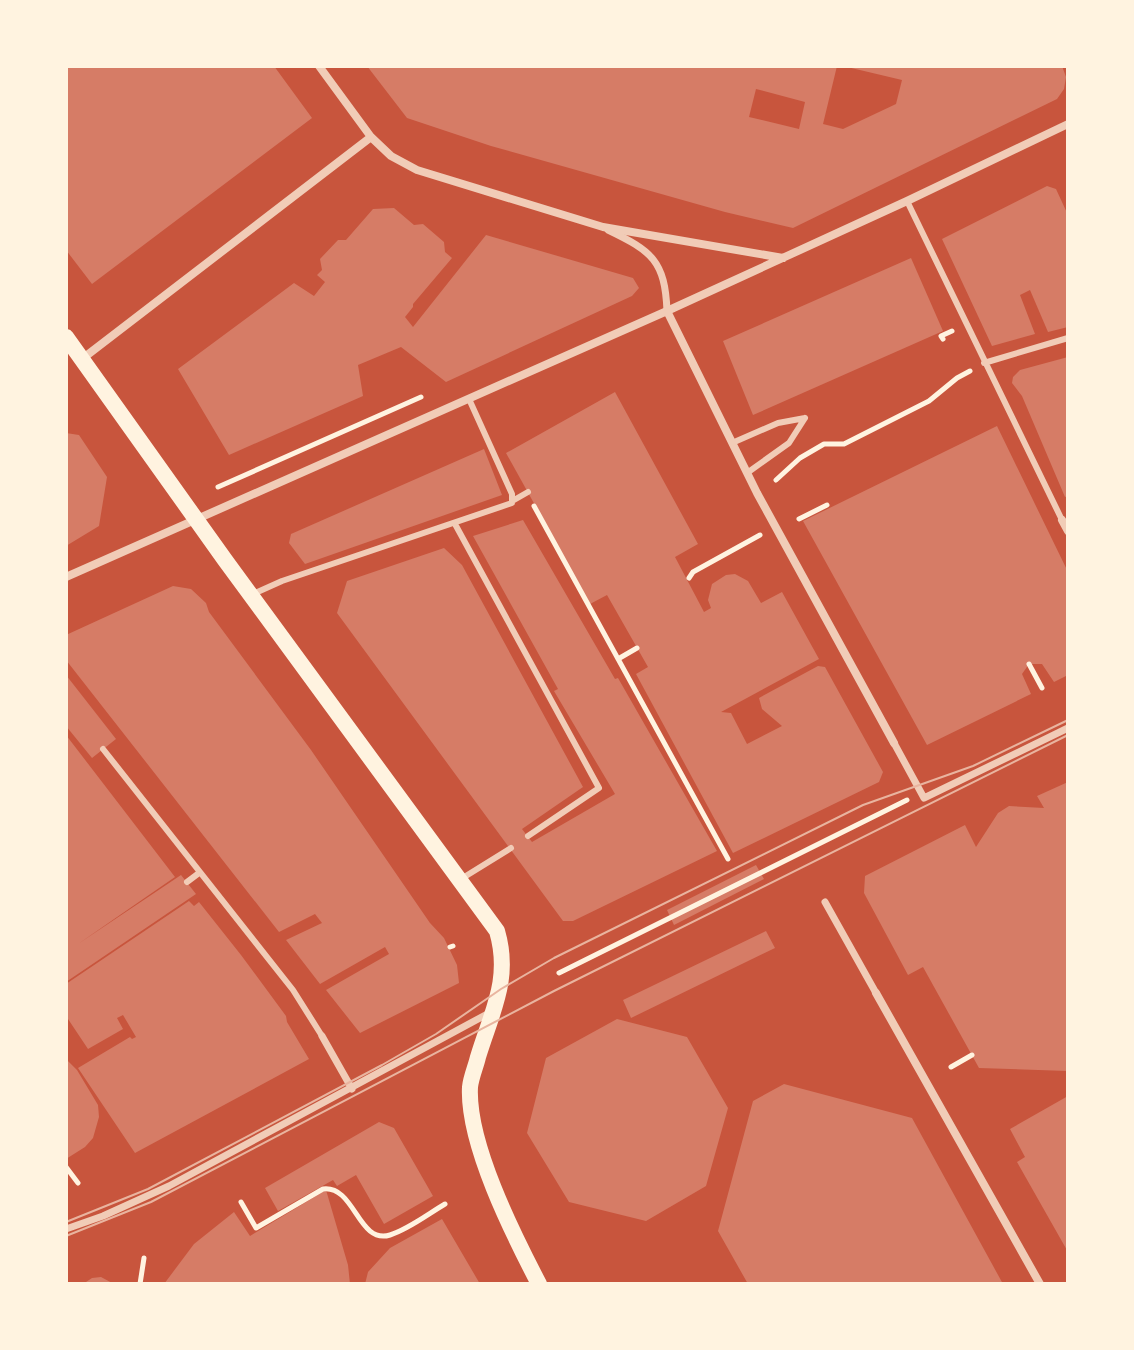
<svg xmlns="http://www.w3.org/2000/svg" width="1134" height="1350" font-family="Rubik,sans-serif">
<rect width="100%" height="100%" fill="#c8553d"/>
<path fill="#d67c66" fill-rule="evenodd" d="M66 66H274L312 118 92 284 66 250Z
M367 66H837L823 124 843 129 896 104 902 80 843 66H1062L1066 77 1064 89 1057 99 793 228 725 212 491 146 407 118ZM756 89 805 102 799 129 749 117Z
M1047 186 1056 189 1068 215V327L1048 332 1030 290 1020 295 1035 334 992 346 942 239Z
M394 208 414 225 423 224 444 242 445 252 452 258 413 304V307L405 317 413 327 486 235 633 278 639 288 632 296 446 382 401 347 358 365 363 396 229 455 178 369 294 283 314 296 325 282 317 275 322 270 320 259 338 240H346L373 209Z
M911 258 943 331 753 415 723 341Z
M1068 357V496L1065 497 1022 396 1012 383 1013 377 1020 370Z
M615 392 698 544 675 557 704 612 711 608 708 600 712 584 726 575 735 574 748 581 761 603 782 592 819 659 721 712 731 713 747 744 782 726 762 709 759 698 818 666 825 667 883 772 879 782 733 853 636 674 648 667 607 595 590 604 506 453Z
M997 426 1068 572V675L1054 682 1042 664H1029L1022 674 1031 694 927 745 803 521Z
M66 433 79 435 107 477 99 526 66 546Z
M484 449 502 495 305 564 289 543 291 534Z
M523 520 615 679 618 678 717 851 573 921H563L337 613 347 581 444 548 462 565 583 787 522 829 532 842 615 794 554 691 558 689 473 536Z
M173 586 191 589 206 603 209 612 311 750 430 923 444 938 457 965 459 983 360 1033 326 990 389 954 385 947 320 984 286 940 322 923 315 914 279 932 66 660V635Z
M66 675 116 739 92 758 66 726Z
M66 735 175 877 78 944 181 875 196 894 66 982Z
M1068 782V1071L979 1068 923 967 908 975 864 893 865 876 965 825 976 847 998 813 1009 806 1044 808 1037 796Z
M756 865 764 879 674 925 667 910Z
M189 901 194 906 199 902 241 955 286 1016 287 1022 309 1059 135 1153 78 1068 130 1037 132 1039 136 1037 123 1015 117 1018 123 1029 88 1049 66 1016V984Z
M766 931 775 948 631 1018 623 1000Z
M617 1019 687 1037 728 1108 706 1186 646 1221 569 1202 527 1133 546 1058Z
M66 1059 77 1070 98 1105 99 1117 93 1138 85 1147 66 1159Z
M784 1084 912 1118 1003 1284H748L718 1231 753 1101Z
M1068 1096V1252L1017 1162 1025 1157 1010 1129Z
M379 1122 394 1128 433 1196 384 1224 356 1175 337 1186 333 1180 278 1211 265 1188Z
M326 1190 348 1265 350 1284H164L194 1244 234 1212 250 1236Z
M442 1219 480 1284H365L368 1272 390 1248Z
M101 1277 114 1284H83L92 1278Z"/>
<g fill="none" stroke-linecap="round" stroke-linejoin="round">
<path stroke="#fff3e0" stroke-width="5" d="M943 339 941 336 952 331
M776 480 800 458 824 444H844L929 401 957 378 970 371
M218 487 421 397
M534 506 728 859
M799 519 827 505
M689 578 693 572 760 535
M618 659 637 648
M1029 664 1042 688
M450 947 453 946
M559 973 907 800
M951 1067 972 1055
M66 1167 78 1183
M241 1202 256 1228 323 1189C355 1185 358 1245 390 1235 409 1229 428 1214 445 1204
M140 1284 144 1258"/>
<path stroke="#f1ccb7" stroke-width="6" d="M907 201 1062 520
M984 363 1068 338
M732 443 778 423 805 418
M747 473 789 443 805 418
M514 500 528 492
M455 524 599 788 528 836
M253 594 282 581 512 503V494L469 399
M103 749 293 990 322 1036
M461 879 511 848
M187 882 199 873"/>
<path stroke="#f1ccb7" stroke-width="7" d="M608 230C652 251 665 261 667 311
M894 743 924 798 1068 728
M825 902 876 993
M322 1036 352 1089
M66 1229 103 1216 169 1186 491 1012"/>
<path stroke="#f1ccb7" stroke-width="8" d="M319 66 371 137 391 156 417 170 603 227 783 258
M667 311 757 493 894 743
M82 359 371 137
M1062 520 1068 531
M66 577 667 311 907 201 1068 124
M876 993 1040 1284"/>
<path stroke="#fff3e0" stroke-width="16" d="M66 337 225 560 497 931C511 979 492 1011 478 1057 476 1066 471 1077 470 1087 467 1143 513 1234 539 1284"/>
<path stroke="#e9b49f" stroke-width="2" d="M66 1222 148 1189 382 1065 436 1034 501 989 554 958 863 805 973 766 1068 720
M66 1236 151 1202 554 991 1068 735"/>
</g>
<rect width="1134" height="1350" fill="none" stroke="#fff3e0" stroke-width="136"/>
</svg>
